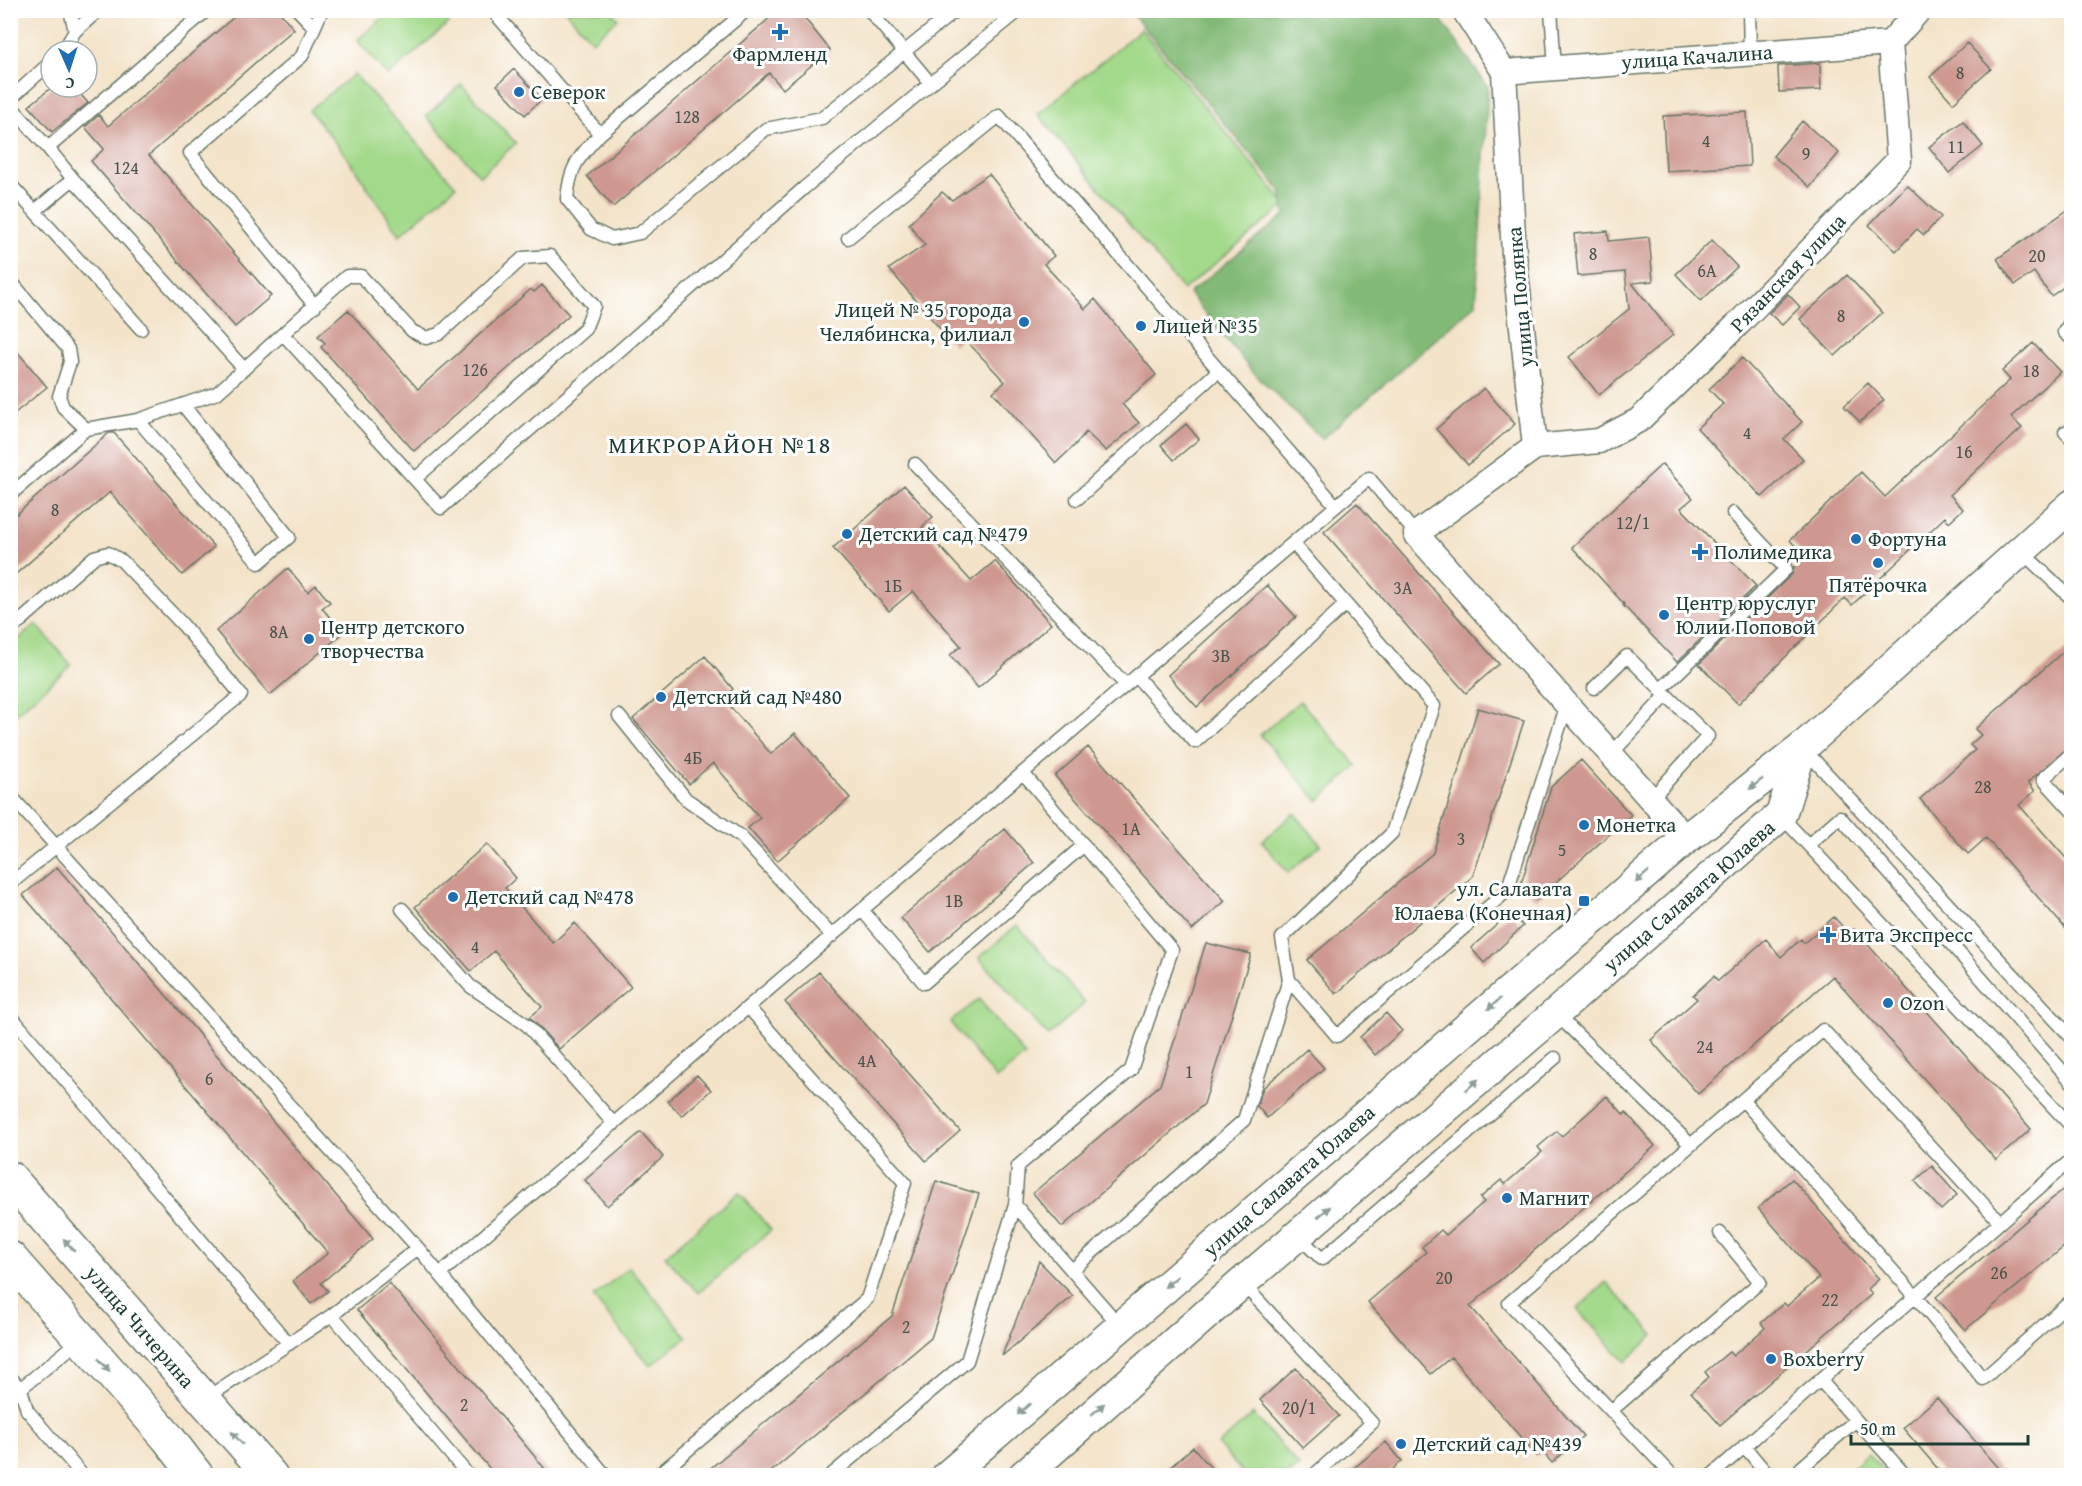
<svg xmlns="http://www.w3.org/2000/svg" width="2082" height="1486" font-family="'Gentium Book Plus',serif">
<rect width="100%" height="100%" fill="#fff"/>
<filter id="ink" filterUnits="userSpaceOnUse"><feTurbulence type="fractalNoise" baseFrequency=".0167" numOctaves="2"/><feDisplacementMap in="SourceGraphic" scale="12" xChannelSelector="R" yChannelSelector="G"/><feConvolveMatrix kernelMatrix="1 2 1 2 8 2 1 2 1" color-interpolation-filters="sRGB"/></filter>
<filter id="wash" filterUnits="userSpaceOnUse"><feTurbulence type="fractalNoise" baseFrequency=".008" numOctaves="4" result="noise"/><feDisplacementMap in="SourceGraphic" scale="24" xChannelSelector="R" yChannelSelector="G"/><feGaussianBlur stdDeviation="1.35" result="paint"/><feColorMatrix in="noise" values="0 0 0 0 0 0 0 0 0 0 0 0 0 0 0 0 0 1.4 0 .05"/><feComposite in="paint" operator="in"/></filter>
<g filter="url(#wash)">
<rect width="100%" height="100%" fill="#f3e3c9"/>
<path fill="#a3d98a" stroke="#618b5f" stroke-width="1.5" d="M391 11H440L450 22 388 76 357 40Z
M566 11H611L618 19 592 41Z
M1141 29 1286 205 1183 290 1038 114Z
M354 74 456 186 400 235 344 153 309 110Z
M461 84 516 143 480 176 426 116Z
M36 624 71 665 11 718V646Z
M1300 701 1357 766 1318 801 1260 735Z
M1294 813 1321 845 1288 873 1262 841Z
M1017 925 1085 1003 1048 1036 979 958Z
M979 999 1025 1056 996 1079 950 1022Z
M739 1192 771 1230 698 1293 665 1256Z
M629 1267 687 1337 650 1366 593 1297Z
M1606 1282 1654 1335 1625 1362 1577 1309Z
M1253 1414 1299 1466 1288 1475H1245L1218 1445Z
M1868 1454 1888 1475H1846Z"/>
<path fill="#82b976" stroke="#507b55" stroke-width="1.5" d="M1130 11H1435L1488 87 1476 304 1322 439 1251 370 1189 293 1285 215 1281 191Z"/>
<g id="blocks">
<path fill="#ce9890" d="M242 10H278L294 29 149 155 271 296 235 327 91 161 104 149 85 127 99 115 108 126Z
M779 10H798L830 50 783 89 769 73 613 207 587 176Z
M1967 43 1991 69 1953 103 1930 77Z
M1820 63 1821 90 1779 92 1778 66Z
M514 69 542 99 525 115 497 85Z
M52 87H74L88 103 52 132 29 106Z
M1747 112 1750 166 1666 171 1663 116Z
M1802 121 1839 153 1810 187 1773 156Z
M1963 121 1983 146 1949 173 1929 147Z
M989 174 1054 256 1044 264 1085 309 1095 299 1156 375 1122 404 1139 423 1106 451 1086 432 1074 446 1056 463 993 392 1005 382 962 336 954 345 889 269 925 245 909 224 917 216 942 192 952 200Z
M1907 185 1941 217 1924 235 1917 229 1896 251 1869 225Z
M2072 207V281L2051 296 2034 272 2015 285 1997 259Z
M1608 231 1609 241 1649 237 1653 281 1632 283 1673 335 1599 395 1569 357 1629 309 1625 272 1578 276 1574 234Z
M1712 240 1737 267 1701 301 1676 274Z
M1847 275 1882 313 1835 356 1800 319Z
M542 285 569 315 414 451 321 347 325 343 318 336 348 310 418 389 531 289 534 292Z
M1788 294 1800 307 1782 325 1769 313Z
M10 343 47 387 10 417Z
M2033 343 2060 372 2011 417 2022 428 1950 495 1963 509 1949 522 1945 517 1852 605 1845 598 1738 704 1699 664 1792 574 1794 567 1804 556 1790 540 1861 472 1885 497 2010 380 2002 371Z
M1742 358 1802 422 1784 439 1803 459 1762 497 1697 428 1723 404 1709 389Z
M1868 383 1884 400 1860 422 1844 406Z
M1484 388 1515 424 1468 465 1436 429Z
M1186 424 1199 439 1174 460 1161 445Z
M109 433H114L214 547 182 575 110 492 10 579V520Z
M1662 464 1693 498 1681 508 1756 586 1677 662 1623 605 1624 604 1572 547Z
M904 485 933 517 922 527 971 581 995 561 1051 624 978 688 950 655 961 646 913 591 889 611 833 548Z
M1357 503 1499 664 1466 693 1324 532Z
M288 568 308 592 316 585 323 594 330 602 322 608 343 633 270 695 216 631Z
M1267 585 1296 617 1197 707 1168 675Z
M2072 644V744L2028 782 2035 791 2019 805 2072 865V936L1986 838 1968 854 1920 799 1975 750 1970 745 1981 735 1975 729Z
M705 656 733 689 723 698 771 754 795 733 850 798 777 861 748 828 760 818 713 763 689 784 633 719Z
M1478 708 1524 721 1473 876 1336 994 1307 960 1433 853Z
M1088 747 1225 901 1192 930 1055 776Z
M1581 760 1631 815 1536 900 1521 884 1551 787Z
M1005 829 1034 863 930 952 901 918Z
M487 844 516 878 505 888 553 943 575 923 631 987 559 1049 530 1017 542 1007 494 951 471 971 415 907Z
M57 867 373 1239 321 1283 328 1291 311 1304 293 1281 328 1253 23 895Z
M1511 912 1523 926 1484 963 1471 948Z
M1834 917 1849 934 1854 929 2031 1129 1996 1160 1833 976 1698 1094 1651 1040 1697 999 1693 995 1714 976 1718 981 1766 939 1781 957 1801 939 1804 943Z
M1206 943 1251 954 1204 1104 1062 1227 1033 1193 1160 1085Z
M819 972 960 1131 926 1161 785 1002Z
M1386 1013 1402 1031 1375 1055 1360 1037Z
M1307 1049 1324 1068 1267 1118 1257 1106 1263 1088Z
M697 1075 711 1090 682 1116 668 1101Z
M1607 1096 1624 1115 1626 1112 1655 1146 1470 1306 1583 1436 1552 1463 1542 1451 1537 1456 1451 1357 1431 1374 1368 1302 1426 1252 1422 1247 1441 1230 1446 1235 1484 1202 1480 1198 1501 1180 1505 1184 1542 1152 1538 1147 1557 1131 1562 1136Z
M641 1132 663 1157 607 1206 585 1180Z
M1932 1166 1957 1195 1941 1210 1915 1181Z
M1792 1179 1879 1279 1868 1289 1872 1294 1720 1425 1691 1392 1709 1377 1705 1372 1729 1352 1733 1356 1765 1328 1761 1323 1784 1303 1787 1306 1819 1278 1758 1208Z
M936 1181 979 1194 931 1338 766 1476H701L892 1316Z
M2072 1182V1240L1965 1330 1936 1297Z
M1039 1261 1073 1296 1002 1356Z
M389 1283 416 1314 551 1476H496L357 1310Z
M1296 1368 1339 1416 1303 1448 1260 1400Z
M1937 1398 2006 1476H1944L1903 1428Z
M1386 1442 1402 1461 1385 1476H1344Z
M1193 1447 1218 1476H1160Z"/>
</g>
</g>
<g filter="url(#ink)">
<use href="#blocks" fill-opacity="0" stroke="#697768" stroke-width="1.5"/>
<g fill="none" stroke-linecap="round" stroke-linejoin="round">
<defs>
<path id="service" d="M70 10 75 31
M207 10 48 148 73 179 244 369
M298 10 314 27
M492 10 600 134
M747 10 600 134C578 158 570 166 567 199L591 229 612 239 640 233 766 129 822 118 956 10
M869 10 931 84
M1551 10 1555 68
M1749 10 1750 53
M63 51 75 31 99 10
M10 99 51 62
M10 105 48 148
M10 184 141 329
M35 211 73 179
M848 238 999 116 1336 506
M10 280 68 349 70 362 59 396 63 407 86 429
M315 306 190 153 302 56 322 10
M2072 320 2064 332 2072 339
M283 334 441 508 804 188 1020 10
M138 420 259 563 289 537 183 405
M2065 432 2072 439
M915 464 1126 685
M10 495 86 429 138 420 217 393 347 276H361L412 331 426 338 439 334 523 258 550 256 594 306 585 329 415 479
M1077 499 1218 371
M2021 551 2072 599
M10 630 94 557 108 553 122 561 183 625 241 695 10 884
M1137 677 1195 742 1346 604
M1594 688 1627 656 1708 736 1651 799
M1660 690 1786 569 1733 513
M619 716 686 799 741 837 832 936
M1803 748 2072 1038
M2072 753 2043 779 2072 811
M1611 754 1666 696
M10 795 418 1248 606 1476
M1781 816 2072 1127
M1808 845 1840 817 2072 1082
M402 909 470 986 527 1025 614 1124
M862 910 924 983 1084 845
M1289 980 1337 1036 1507 891 1567 704
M1556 1014 1691 1145
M10 1015 289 1344
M1743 1100 1915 1296 1983 1379 2072 1300
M1015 1205 1120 1326
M1298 1236 1322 1259 1555 1058
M1072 1270 1244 1120 1289 980 1282 938 1392 833 1434 706 1293 543
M440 1274 748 1007 1369 478 1416 534
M1243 1284 1372 1423 1313 1476
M332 1315 469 1476
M10 1377 21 1389 27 1410 83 1476
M1820 1380 1906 1476
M10 1397 79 1341
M205 1399 332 1315 418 1248
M1612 1410 1760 1282 1720 1233
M1744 1446 1769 1476
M1801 1468 1856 1420
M657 1476 867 1299 905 1183 748 1007
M830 1476 967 1361 1015 1205 1018 1166 1131 1070 1172 950 1023 773
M1673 1476 1509 1303 1823 1030 2000 1222
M1711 1476 2072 1159"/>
<path id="minor" d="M1464 10 1504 72 1514 254 1535 447 1416 534 1686 839
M1504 72 1890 43
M1535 447 1599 441 1639 420 1739 323 1899 160 1890 43 1919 10"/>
<path id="tertiary" d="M947 1476 1686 839 1802 748 2072 505
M1023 1476 1242 1283 1555 1014 1781 815 1802 748"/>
<path id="secondary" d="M10 1178 271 1476
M10 1258 168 1438 197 1476"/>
</defs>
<use href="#service" stroke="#697768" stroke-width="15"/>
<use href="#minor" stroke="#697768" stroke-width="27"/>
<use href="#tertiary" stroke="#697768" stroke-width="33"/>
<use href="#secondary" stroke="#697768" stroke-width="36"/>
<use href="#service" stroke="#fff" stroke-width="12"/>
<use href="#minor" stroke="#fff" stroke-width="24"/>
<use href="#tertiary" stroke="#fff" stroke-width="30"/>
<use href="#secondary" stroke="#fff" stroke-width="33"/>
</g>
<defs><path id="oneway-solid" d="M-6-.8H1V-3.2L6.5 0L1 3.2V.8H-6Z" transform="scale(1.5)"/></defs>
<g fill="#8f9e9a">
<use href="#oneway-solid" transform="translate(1756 784) rotate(142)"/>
<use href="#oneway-solid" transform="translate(1642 877) rotate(139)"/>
<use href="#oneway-solid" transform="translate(1494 1004) rotate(139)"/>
<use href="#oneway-solid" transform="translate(1472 1085) rotate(-41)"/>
<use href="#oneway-solid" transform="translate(1324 1212) rotate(-41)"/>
<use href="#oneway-solid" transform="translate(69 1245) rotate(-131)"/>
<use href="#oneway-solid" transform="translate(1171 1282) rotate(140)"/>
<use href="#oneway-solid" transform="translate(104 1365) rotate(49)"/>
<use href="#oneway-solid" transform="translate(1024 1409) rotate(139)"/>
<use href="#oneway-solid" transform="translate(1098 1409) rotate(-41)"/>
<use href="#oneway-solid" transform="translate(237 1438) rotate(-132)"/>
</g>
</g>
<g fill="#1f6fb2" stroke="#fff" stroke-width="2">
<path d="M777 23h6v6h6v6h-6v6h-6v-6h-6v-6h6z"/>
<circle cx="519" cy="92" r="6"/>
<circle cx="1024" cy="322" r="6"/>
<circle cx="1141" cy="326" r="6"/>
<circle cx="847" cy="534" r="6"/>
<circle cx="1856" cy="539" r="6"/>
<path d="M1697 543h6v6h6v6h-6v6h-6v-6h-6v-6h6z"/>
<circle cx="1878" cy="563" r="6"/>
<circle cx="1664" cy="615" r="6"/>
<circle cx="309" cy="639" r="6"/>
<circle cx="661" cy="697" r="6"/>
<circle cx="1584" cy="825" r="6"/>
<circle cx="453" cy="897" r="6"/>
<rect x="1578" y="895" width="12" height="12" rx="3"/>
<path d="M1825 926h6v6h6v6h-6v6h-6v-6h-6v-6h6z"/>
<circle cx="1888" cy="1003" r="6"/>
<circle cx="1507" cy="1198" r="6"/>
<circle cx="1771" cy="1359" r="6"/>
<circle cx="1401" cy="1444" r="6"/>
</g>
<g text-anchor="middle" stroke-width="6" stroke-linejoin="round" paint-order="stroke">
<g font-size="18" fill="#4b544b">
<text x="1960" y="79">8</text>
<text x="687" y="123">128</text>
<text x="1706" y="147">4</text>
<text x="1956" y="153">11</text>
<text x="1806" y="160">9</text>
<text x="126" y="174">124</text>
<text x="1593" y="260">8</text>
<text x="2037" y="262">20</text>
<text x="1707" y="277">6А</text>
<text x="1841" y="322">8</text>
<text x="475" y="376">126</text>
<text x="2031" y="377">18</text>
<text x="1747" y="439">4</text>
<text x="1964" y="458">16</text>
<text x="55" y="516">8</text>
<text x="1633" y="529">12/1</text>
<text x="893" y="592">1Б</text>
<text x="1403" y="594">3А</text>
<text x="279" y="638">8А</text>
<text x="1221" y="662">3В</text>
<text x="693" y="764">4Б</text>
<text x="1983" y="793">28</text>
<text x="1131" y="835">1А</text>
<text x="1461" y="845">3</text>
<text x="1562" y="856">5</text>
<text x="954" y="907">1В</text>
<text x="475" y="953">4</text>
<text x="1705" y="1053">24</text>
<text x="867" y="1067">4А</text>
<text x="1189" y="1078">1</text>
<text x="209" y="1085">6</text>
<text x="1999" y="1279">26</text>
<text x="1444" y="1284">20</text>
<text x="1830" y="1306">22</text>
<text x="906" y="1333">2</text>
<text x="464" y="1411">2</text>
<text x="1299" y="1414">20/1</text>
</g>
<g font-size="21" fill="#1f3d34" stroke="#fff" text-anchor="start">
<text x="780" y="61" text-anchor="middle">Фармленд</text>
<text x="531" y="99">Северок</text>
<text x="1012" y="317" text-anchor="end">Лицей № 35 города<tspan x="1012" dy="24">Челябинска, филиал</tspan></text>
<text x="1153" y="333">Лицей №35</text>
<text x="859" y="541">Детский сад №479</text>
<text x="1868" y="546">Фортуна</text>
<text x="1714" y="559">Полимедика</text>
<text x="1878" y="592" text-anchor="middle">Пятёрочка</text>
<text x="1676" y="610">Центр юруслуг<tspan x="1676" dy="24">Юлии Поповой</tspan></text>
<text x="321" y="634">Центр детского<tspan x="321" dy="24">творчества</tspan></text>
<text x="673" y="704">Детский сад №480</text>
<text x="1596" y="832">Монетка</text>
<text x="1572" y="896" text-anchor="end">ул. Салавата<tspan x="1572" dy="24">Юлаева (Конечная)</tspan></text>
<text x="465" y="904">Детский сад №478</text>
<text x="1840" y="942">Вита Экспресс</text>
<text x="1900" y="1010">Ozon</text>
<text x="1519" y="1205">Магнит</text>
<text x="1783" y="1366">Boxberry</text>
<text x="1413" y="1451">Детский сад №439</text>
</g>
<g font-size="21" fill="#1f3d34" stroke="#fff">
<text transform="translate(1697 57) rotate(-4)" y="7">улица Качалина</text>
<text transform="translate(1788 273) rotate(-46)" y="7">Рязанская улица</text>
<text transform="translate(1520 297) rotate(-95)" y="7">улица Полянка</text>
<text transform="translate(1689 896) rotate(-41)" y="7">улица Салавата Юлаева</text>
<text transform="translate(1289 1181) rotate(-41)" y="7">улица Салавата Юлаева</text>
<text transform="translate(140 1327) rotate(49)" y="7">улица Чичерина</text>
</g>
<g font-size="24" letter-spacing="1.5" fill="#1f3d34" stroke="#fff">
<text x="720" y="453">МИКРОРАЙОН №18</text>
</g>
</g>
<rect width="2082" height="1486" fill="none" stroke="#fff" stroke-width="36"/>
<g transform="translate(69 69) rotate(177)"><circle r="28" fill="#ffffff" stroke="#a5b1ae" stroke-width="1.5"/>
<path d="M0-4.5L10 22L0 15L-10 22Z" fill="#1f6fb2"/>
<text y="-9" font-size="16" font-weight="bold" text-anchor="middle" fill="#1f3d34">С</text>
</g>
<path d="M1851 1435v9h177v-9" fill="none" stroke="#1f3d34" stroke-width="3"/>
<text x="1860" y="1435" font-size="18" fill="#1f3d34" stroke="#ffffff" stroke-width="4.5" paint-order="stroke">50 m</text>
</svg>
